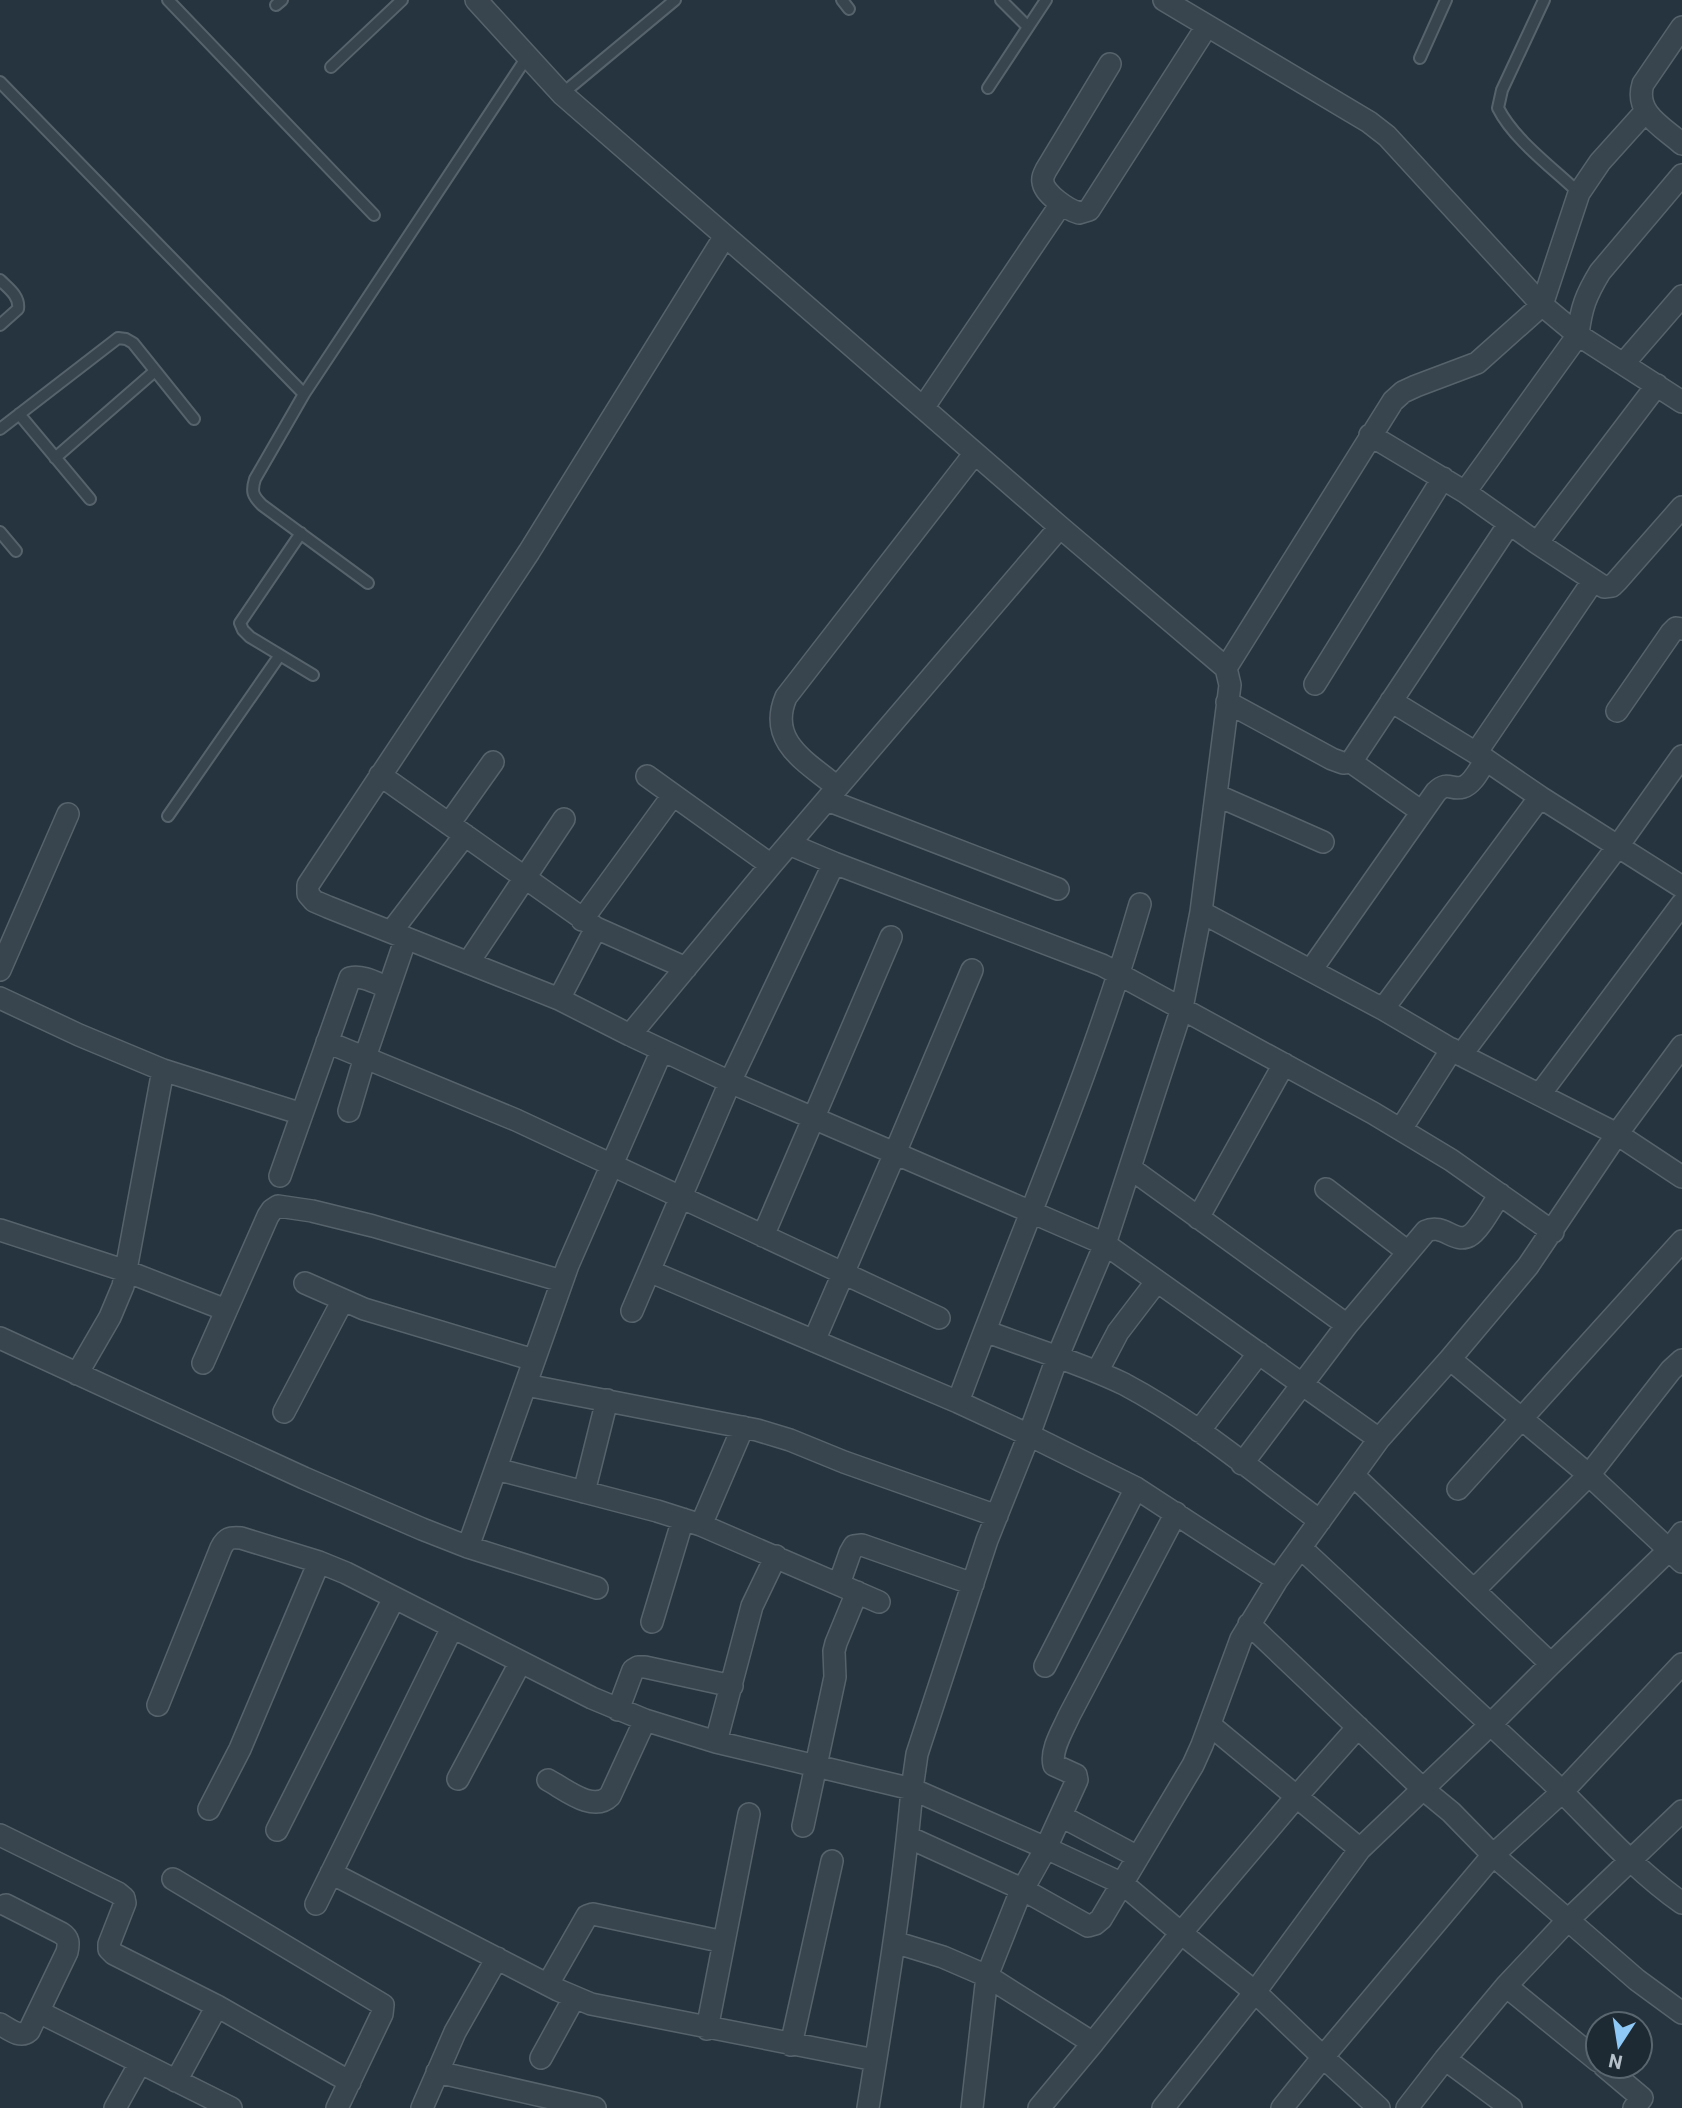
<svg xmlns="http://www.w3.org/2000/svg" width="1682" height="2108" font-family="Roboto,sans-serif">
<rect width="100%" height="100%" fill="#25343e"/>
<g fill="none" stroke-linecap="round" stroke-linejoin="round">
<defs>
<path id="lane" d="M168 0 374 215
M842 0 849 9
M1001 0 1028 27
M1544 0 1502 90 1498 108C1514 140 1553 168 1579 193
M276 5 282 0
M1420 58 1446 0
M331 67 402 0
M0 82 304 394 527 57
M988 88 1046 0
M562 94 675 0
M0 280C8 288 20 296 18 309L0 325
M304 394 255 479C251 492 253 496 262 505L368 583
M19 414 90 499
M0 429 118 338 126 339 133 343 194 419
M55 458 155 371
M0 532 16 551
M301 533 240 623 243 630 250 637 313 675
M168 816 280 655"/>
<path id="street" d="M476 0 562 94 1060 527 1226 668 1230 685 1201 912 1383 1009 1461 1055 1617 1134 1682 1177
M1164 0 1369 122 1387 136 1542 305 1578 335 1682 402
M1682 27 1643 84C1634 113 1663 127 1682 144
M1110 64 1046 170C1044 174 1042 178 1043 182 1044 194 1068 210 1079 213L1089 210 1207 26
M1624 363 1682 296
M923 408 1061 204
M1370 435 1465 492 1537 543 1604 587 1612 586 1617 581 1682 507
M1465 492 1578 335C1581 308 1586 295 1600 272L1682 175
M1537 543 1657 385
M1226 668 1393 401 1403 392 1416 386 1477 363 1542 305 1579 193 1600 162 1645 112
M1315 684 1443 478
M1391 701 1476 753 1540 797 1682 887
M1227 702 1332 759 1343 763 1351 762 1509 524
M1617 711 1671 633 1676 628 1682 629
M1476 753 1593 581
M1351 762 1422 812
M380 775 596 928 686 968
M647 776 771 865
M837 787C807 762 767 742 786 697L975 453
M1216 795 1323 842
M827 800 1058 889
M449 824 493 762
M789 844 834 863
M1201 912 1182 1008 1105 1244 1379 1439
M582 920 673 795
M391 932 465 835
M468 963 564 819
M0 970 68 814
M1311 970 1436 792C1448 780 1451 791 1463 787 1473 784 1480 768 1486 760
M0 998 79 1035 163 1070 302 1114
M559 999 596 928
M1383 1009 1540 797
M630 1035 771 865 1060 527
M327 1042 516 1120 939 1318
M1461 1055 1618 846 1682 756
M1540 1094 1682 904
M349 1111 365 1057 406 938
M1401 1129 1452 1049
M1130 1168 1347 1325
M280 1176 350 978C363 975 376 983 389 988
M1326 1189 1408 1252
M1198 1218 1284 1064
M0 1230 126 1271 226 1310
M763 1236 891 937
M305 1283 364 1309 534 1360
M632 1311 730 1082 630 1035 559 999 328 907 314 901 308 894V885L529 552 725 236
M985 1331C1030 1348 1081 1363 1124 1384 1194 1421 1256 1474 1320 1521
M0 1338 304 1478 422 1529 468 1547 597 1588
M814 1341 895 1153 972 970
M1450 1359 1589 1475 1682 1562
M203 1363 268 1216 272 1210 278 1206 312 1211 373 1226 562 1281
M1097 1372 1118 1332 1157 1281
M77 1374 110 1317 123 1286 163 1070
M526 1385 757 1430 790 1440 844 1462 997 1516
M958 1402C1019 1236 1091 1074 1140 904
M284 1412 343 1300
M1199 1431 1259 1353
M1242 1464 1347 1325 1426 1231C1443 1223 1455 1244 1469 1236 1479 1231 1493 1204 1500 1194
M496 1469 657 1511 701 1525 879 1602
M1353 1475 1551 1664 1669 1550 1682 1533
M1458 1489 1682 1241
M584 1492 607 1400
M1176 1513 1069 1716C1063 1730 1050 1750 1054 1765L1076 1775 1077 1780 1046 1848 1123 1884 1181 1933 1297 1796 1358 1727
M701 1525 743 1427
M468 1547 568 1265 662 1050
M1301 1548C1383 1624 1465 1700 1546 1776 1591 1819 1631 1867 1682 1903
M1277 1580 1136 1488 1029 1435 1057 1358 1105 1244 730 1082 834 863 1102 965 1373 1113 1451 1160 1553 1232
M839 1584 850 1553 854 1546 862 1545 973 1584
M1474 1590 1589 1475 1671 1370 1682 1360
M652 1622 683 1519
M1249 1624 1423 1789 1451 1812 1493 1855 1568 1920 1637 1980 1682 2013
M1551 1664 1491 1724 1360 1849 1255 1992 1323 2057 1493 1855 1562 1792 1682 1664
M1045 1666 1136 1488
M158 1705 221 1548C226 1538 230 1537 241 1538L319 1562 346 1573 592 1698 645 1720 716 1742 912 1789 917 1754 987 1540 1029 1435 958 1402 649 1271
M618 1710 633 1670 638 1667H645L732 1686
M1210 1725 1360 1849
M716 1742 752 1606 776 1556
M458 1779 520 1663
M548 1780C565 1789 593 1813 610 1796L645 1720
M209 1809 240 1749 319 1562
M1061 1816 1138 1857
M803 1826 835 1677 834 1651 836 1643 857 1592
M277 1830 394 1598
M0 1835 118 1893 124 1898 125 1903 109 1944V1949L114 1954 217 2006 350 2082
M908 1837 1022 1889 1088 1926 1095 1924 1101 1919 1193 1765 1202 1745 1241 1639 1277 1580 1379 1439 1450 1359 1528 1266 1617 1134 1682 1046
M331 1873 558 1990 591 2004 875 2060
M173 1879 383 2005 382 2014 337 2108
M316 1904 452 1628
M894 1942 943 1957 987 1976 972 2108
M548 1984 587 1916 593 1914 724 1942
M39 2012 231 2108
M0 2024C9 2029 20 2039 29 2031L67 1952C69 1943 69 1938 61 1933L6 1905
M707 2029 749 1814
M1093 2043 1181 1933 1255 1992 1163 2108
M791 2045 832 1861
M541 2058 574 1998
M1445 2059 1511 2108
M1598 2061 1506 1986 1568 1920 1682 1811
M1604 2066 1642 2098 1634 2108
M437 2072 595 2108
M176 2081 217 2006
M115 2108 140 2063
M422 2108 455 2032 497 1958
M868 2108C885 2002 903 1896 912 1789L1046 1848 1018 1898 987 1976 1093 2043 1039 2108
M1282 2108 1323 2057 1379 2108
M1407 2108 1445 2059 1506 1986"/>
</defs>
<use href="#lane" stroke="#57636c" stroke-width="14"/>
<use href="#street" stroke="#57636c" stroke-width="24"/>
<use href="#lane" stroke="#39454e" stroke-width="10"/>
<use href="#street" stroke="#39454e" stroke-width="21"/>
</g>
<g transform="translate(1619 2045) rotate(192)"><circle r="33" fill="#1e2a33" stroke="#5a666f" stroke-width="2"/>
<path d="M0-5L12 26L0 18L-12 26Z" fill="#8dc8f6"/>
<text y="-10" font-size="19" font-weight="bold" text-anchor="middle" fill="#b5c0c9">N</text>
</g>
</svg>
